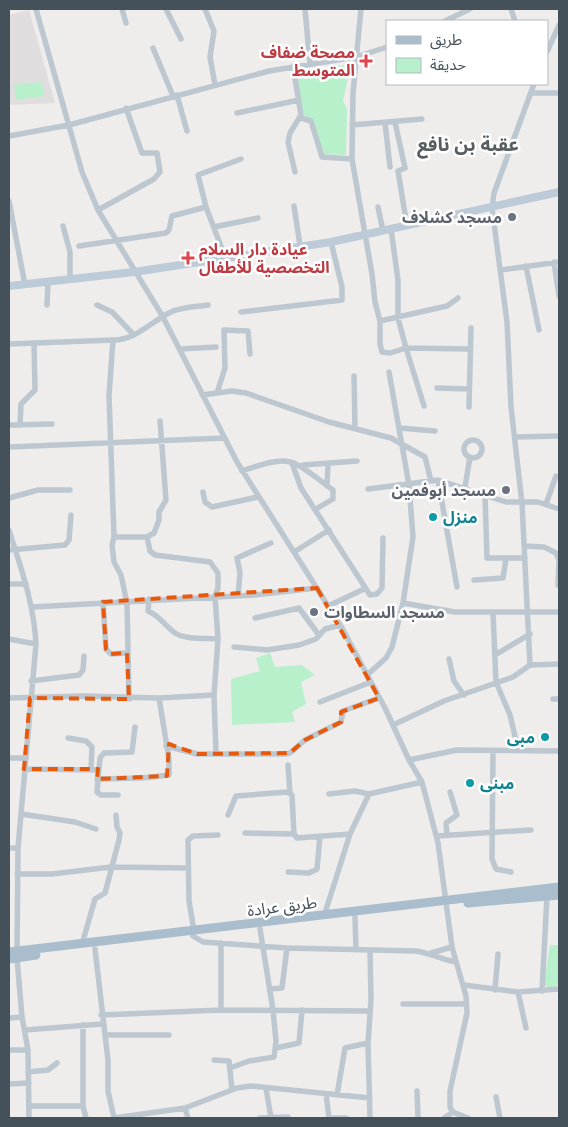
<svg xmlns="http://www.w3.org/2000/svg" width="568" height="1127" font-family="Karla,'Noto Sans Arabic',sans-serif">
<rect width="100%" height="100%" fill="#efecec"/>
<path fill="#e0ddde" d="M29 10 55 103 9 105V15Z"/>
<path fill="#b7f0cb" d="M344 65 349 73 343 101 347 109 346 155 321 154 312 120 304 115 295 73Z
M42 82 44 96 16 100 14 85Z
M270 653 275 667 302 665 315 675 301 682 306 704 292 712 295 722 232 725 231 679 260 671 256 658Z
M550 945H559V985L548 988 544 984Z"/>
<g fill="none" stroke-linecap="round" stroke-linejoin="round">
<path stroke="#bcc7d0" stroke-width="5.5" d="M36 9 82 172 98 210 163 317 237 462 342 628 385 708 409 760 422 782 438 843 452 947 466 996 467 1013 450 1091V1107L453 1112 468 1118
M122 9 126 23
M166 9 181 39
M205 9 214 31 210 57 215 85
M305 9 310 64
M361 9 353 93 352 159 372 274 375 302 380 321V344L382 352 390 353 406 348 398 318V280L391 229
M511 9 515 21
M445 21 470 9
M153 48 173 96
M547 52 559 25
M293 66 301 115 290 133 288 142 295 172
M531 93H559
M177 95 187 131
M237 113 299 100
M301 118 311 121 322 157 352 159
M395 122 405 168 398 171 407 226
M385 123 390 167
M352 125 422 119
M9 136 69 125 269 71 356 57 387 47
M9 201 25 285
M294 206 300 245
M378 207 383 231
M98 210 154 179 160 172 157 153H142L126 108
M63 226 70 252V280
M214 227 258 218
M79 246 166 233 169 230 172 216 206 207
M225 257 206 207 198 175 241 159
M554 262 559 296
M526 266 539 330
M501 270 559 262
M47 305 48 282
M97 305 112 312 134 335
M241 312 342 300V287L331 242
M380 321 447 306 458 298
M9 344 113 340
M180 349 216 347
M354 376 355 428
M437 388 469 389
M217 393 225 368 224 330 248 331 250 354
M202 395 232 391 246 393 329 422 391 438 425 457 431 481
M424 406 406 348 470 349
M469 407 471 328
M9 425 52 424
M20 425 21 404 35 390 34 343
M400 428 435 431
M515 437 559 436
M464 449a9 9 0 1 1 18 0a9 9 0 1 1-18 0Z
M9 447 224 438
M292 463 301 488 370 595 377 594 382 588 383 538
M303 465 357 461
M242 471C295 453 290 459 333 490V499L316 509
M438 480 457 587
M327 486 328 464
M465 487 470 457
M368 489 438 480 506 502H538L559 509
M203 492 205 502 212 507 258 497
M485 494 487 558H525
M9 498 38 490H70
M546 504 556 476
M9 530C21 568 34 604 36 644L18 848 17 951
M114 537H147L150 551 155 555 210 562 218 573V588L215 596 218 639 214 695 216 754
M147 537 154 533 159 520V512L166 500 160 421
M524 546 544 547 556 553 559 560 558 585
M9 550 65 545 69 540 71 515
M294 552 329 530
M474 580 503 578 506 559
M9 584H26
M238 596 240 573 237 558 271 543
M149 599 148 611C160 616 165 626 175 633 186 640 206 638 218 639
M103 602 106 649 111 654 127 653
M403 603 455 612H559
M328 606 364 589
M32 607 254 595 317 588
M493 612 496 682 510 715 518 749
M255 618 299 608 319 635
M9 639 36 644
M234 647 267 650 299 645 316 639 325 629 340 625
M495 655 530 634
M449 659 454 681 464 695
M530 665 522 503 511 407 507 322 492 208 494 193 534 84
M367 675 386 658 392 647 403 603 413 537 409 485 389 372
M31 681 79 675 83 670 84 656
M9 698 84 696 159 698 214 695
M129 699 127 603 121 575 114 562 112 545 114 537 109 395 113 340C135 340 150 323 169 313 179 307 196 307 208 305
M553 699H559
M320 702 371 682
M393 725 444 701 513 677 530 665 559 664
M68 738 86 741 92 747 91 769
M166 746 197 754H285L290 753 305 740 341 722 343 711 379 698
M493 751 492 859 496 869 511 872
M9 758H25
M409 760 457 750 559 751
M288 765 290 793
M24 769 98 770
M97 779 142 778 169 775V759L159 698
M329 794 355 791 369 794
M118 795H101L97 792 100 758 104 753 132 752 135 727
M21 814 75 822 96 829
M228 815 236 796 288 792 292 795 294 834
M245 833 294 834 297 838 350 834
M447 835 446 823 457 815 450 792
M437 836 531 830
M9 848H18
M288 872 309 873 317 869 320 836
M17 874H52L111 867 187 868
M324 916 350 834 369 794 422 782
M355 917 356 950
M194 931 189 901 188 840 193 836 218 835
M193 936 203 942 287 948 416 951C431 953 442 960 456 962
M221 943V1010
M82 944 95 899 105 893 119 840 120 833 117 827 116 815
M95 949 108 1060V1091L114 1118
M431 953 452 947
M17 958 22 1017 28 1050 29 1118
M464 985 518 992 559 989
M270 989 282 988 287 948
M495 990 498 954
M542 991 547 896
M518 992 526 1028
M403 1004H466
M101 1015 221 1010 370 1011
M9 1018 22 1017
M25 1030 102 1024
M105 1035H169
M276 1048 299 1043 302 1010
M9 1050H28
M214 1060 229 1061 232 1090
M230 1068 249 1061 274 1057 276 1041 273 1010 260 929
M28 1072 48 1070 57 1063
M9 1084 29 1083
M266 1088 271 1118
M417 1091 418 1118
M326 1094 329 1118
M337 1095 345 1048 368 1043
M496 1097 500 1118
M31 1106H83L86 1118
M83 1106V1025
M185 1108 188 1118
M114 1118 185 1108 237 1088 251 1086 370 1098
M260 1118 288 1117
M329 1118H346
M370 1118 368 1043 371 1000 370 950
M444 1118 453 1112"/>
<path stroke="#bdcad7" stroke-width="8" d="M9 286 134 272 331 242 559 192"/>
<path stroke="#aabdcd" stroke-width="9" d="M468 903 559 895
M9 952 559 887
M9 959 36 955"/>
</g>
<path fill="none" stroke="#e8590c" stroke-width="4" stroke-dasharray="10 6" stroke-linejoin="round" d="M317 588 379 698 341 712V722L305 740 290 753 197 754 169 744 167 776 97 779 98 769H24L30 698 129 699 127 653 111 654 106 649 103 602Z"/>
<g fill="#e0444e" stroke="#fff" stroke-width="2">
<path d="M363.5 53.5h5v5h5v5h-5v5h-5v-5h-5v-5h5z"/>
<path d="M185.5 250.5h5v5h5v5h-5v5h-5v-5h-5v-5h5z"/>
</g>
<g fill="#6b7280" stroke="#fff" stroke-width="2">
<circle cx="512" cy="217" r="5"/>
<circle cx="506" cy="490" r="5"/>
<circle cx="314" cy="612" r="5"/>
</g>
<g fill="#0f9aa8" stroke="#fff" stroke-width="2">
<circle cx="433" cy="517" r="5"/>
<circle cx="545" cy="737" r="5"/>
<circle cx="470" cy="783" r="5"/>
</g>
<g text-anchor="middle" stroke-width="5" stroke-linejoin="round" paint-order="stroke">
<g font-size="16" font-weight="bold" fill="#be3a42" stroke="#fff" text-anchor="end">
<text x="355" y="58">مصحة ضفاف<tspan x="355" dy="18">المتوسط</tspan></text>
<text x="199" y="255" text-anchor="start">عيادة دار السلام<tspan x="199" dy="18">التخصصية للأطفال</tspan></text>
</g>
<g font-size="16" font-weight="bold" fill="#5b616d" stroke="#fff" text-anchor="end">
<text x="502" y="223">مسجد كشلاف</text>
<text x="496" y="496">مسجد أبوفمين</text>
<text x="324" y="618" text-anchor="start">مسجد السطاوات</text>
</g>
<g font-size="16" font-weight="bold" fill="#0d838f" stroke="#fff" text-anchor="start">
<text x="443" y="523">منزل</text>
<text x="535" y="743" text-anchor="end">مبى</text>
<text x="480" y="789">مبنى</text>
</g>
<g font-size="16" fill="#44505a" stroke="#fff">
<text transform="translate(282 906) rotate(-7)" y="6">طريق عرادة</text>
</g>
<g font-size="19" font-weight="bold" fill="#585d61" stroke="#fff">
<text x="468" y="151">عقبة بن نافع</text>
</g>
</g>
<rect width="568" height="1127" fill="none" stroke="#44505a" stroke-width="20"/>
<rect x="386" y="20" width="162" height="65" fill="#ffffff" stroke="#b4b9bd"/>
<rect x="396" y="36" width="25" height="8" fill="#aabdcd" stroke="#b4b9bd"/>
<text x="430" y="45" font-size="15" fill="#44505a">طريق</text>
<rect x="396" y="58" width="25" height="15" fill="#b7f0cb" stroke="#b4b9bd"/>
<text x="430" y="70" font-size="15" fill="#44505a">حديقة</text>
</svg>
